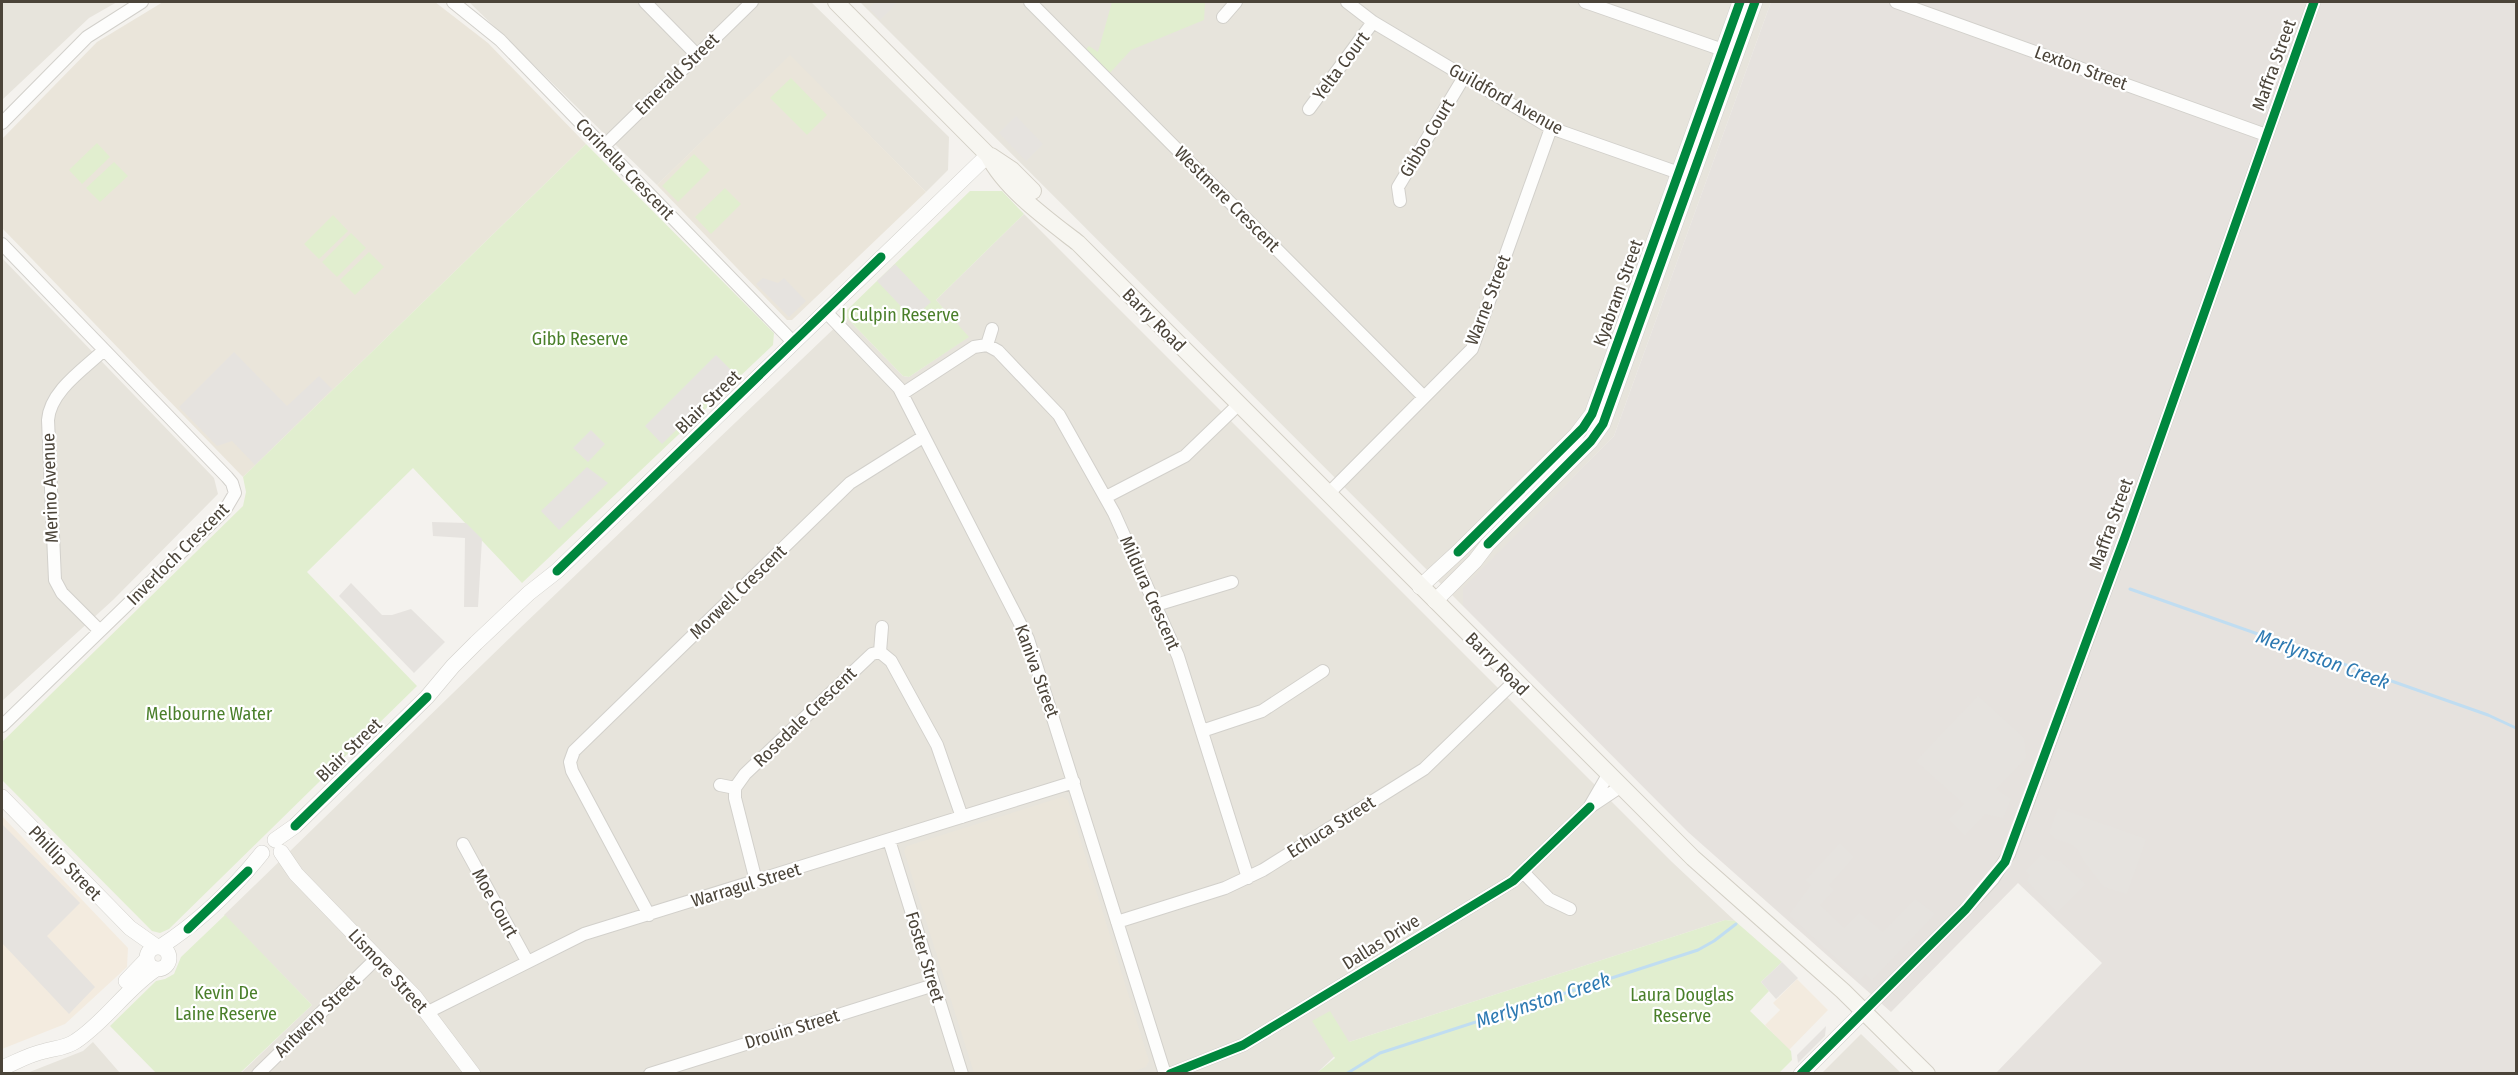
<svg xmlns="http://www.w3.org/2000/svg" width="2518" height="1075" font-family="'Fira Sans Condensed',sans-serif">
<rect width="100%" height="100%" fill="#f4f2ee"/>
<path fill="#e7e4dc" d="M2 2H117L89 18 2 100Z
M469 2H811L949 137 948 170 926 192 790 56 657 185Z
M860 2H1771L1614 436 1464 588 1463 606Z
M1024 214 1672 862 1735 921 1725 920 1349 1042 1317 1073 240 1074 312 1005 224 915 518 630 846 317 903 376 909 377 968 337 936 300Z
M2 258 214 478 218 494 113 600 2 701Z
M1861 1034 1901 1073H1822Z
M93 1042 120 1073H27L83 1051Z"/>
<path fill="#f3ebdf" d="M2 816 128 948 127 967 65 1024 2 1049Z
M1797 979 1828 1010 1789 1050 1765 1025 1780 1010 1773 1003Z"/>
<path fill="#e6e2de" d="M1771 2H2516V1073H1996L2102 963 2018 883 1891 1012 1688 832 1463 606V588L1614 436Z"/>
<path fill="#eae5da" d="M163 2H435L488 43 586 144 243 477 2 228V139L97 42Z
M790 55 926 192 792 320H787L657 185Z
M1062 797 1068 800 1149 1061 1146 1067 1129 1073H974L904 851 907 846Z"/>
<path fill="#e1eecf" d="M1112 2H1202L1205 3 1204 20 1131 50 1107 76 1083 52 1089 46 1098 52Z
M791 78 827 115 807 135 770 98Z
M97 143 110 157 82 184 69 170Z
M586 144 774 333 773 345 522 583 413 468 307 572 417 686 169 929 160 933 152 931 2 780V742L243 506 246 492 243 477Z
M694 154 710 170 678 202 662 186Z
M114 162 128 176 100 202 86 188Z
M725 188 741 204 711 234 695 217Z
M970 191H1002L1024 214 936 300 969 337 909 377 903 376 846 317 847 310Z
M333 215 348 231 319 259 304 244Z
M351 233 366 248 337 277 322 262Z
M369 252 384 267 355 295 340 280Z
M225 915 312 1005 240 1073H156L110 1026 156 981 165 979 174 974 181 957Z
M1725 920 1735 921 1782 962 1761 982 1769 991 1750 1011 1791 1051 1792 1060 1778 1074 1317 1073 1335 1058 1312 1021 1330 1011 1349 1042Z"/>
<path fill="#e6e3df" d="M876 2H898L880 20 869 8Z
M1016 116 1043 144 1026 161 999 133Z
M895 264 931 302 913 319 877 281Z
M763 278 778 283 784 278 806 301 789 317 756 284Z
M234 352 287 406 319 376 332 389 255 465 232 441 217 446 179 407Z
M716 355 734 373 662 444 645 426Z
M591 430 605 444 588 462 573 448Z
M587 467 608 483 559 530 541 511Z
M432 522 466 523 482 539 478 607H464L465 538 433 536Z
M351 583 382 615H392L411 609 445 642 414 673 339 596Z
M1978 696 2024 738 2026 758 1996 789 2011 799 2003 818 1985 814 1965 835 1949 819 1964 804 1916 761Z
M2058 808 2146 839 2127 894 2104 887 2083 860 2079 851 2071 844 2056 839 2049 833Z
M2 824 80 903 47 936 95 987 69 1014 2 943Z
M1840 843 1854 857 1829 885 1834 890 1820 905 1844 928 1859 913 1883 932 1915 899 1935 914 1872 980 1865 974 1860 980 1789 915 1811 885 1806 880Z
M2042 854 2048 860 2060 861 2085 884 2057 912 2027 881 2030 875 2025 871Z
M1782 962 1798 978 1776 999 1761 982Z
M1826 1026 1825 1036 1798 1063 1797 1055Z"/>
<g fill="none" stroke-linecap="round" stroke-linejoin="round">
<path stroke="#c0ddf1" stroke-width="3" d="M2130 589 2488 715 2516 728
M1346 1074 1380 1053 1698 950 1714 941 1736 924"/>
<defs>
<path id="minor" d="M453 2 500 40 793 342
M645 2 697 55
M1030 2 1423 396
M1347 2 1373 22 1551 128 1679 173
M1585 2 1723 50
M1896 2 2266 135
M1223 17 1236 2
M1309 109 1373 22
M2 123 87 37 142 2
M603 147 752 2
M1400 201 1398 187 1464 77
M2 244 227 477 232 483 235 493 225 510 2 726
M825 311 899 388 1028 639 1165 1074
M987 345 992 329
M902 394 974 347 987 345 998 351 1059 415 1114 513 1178 656 1248 878
M1328 494 1472 349 1551 128
M1106 497 1185 456 1239 404
M1156 605 1232 582
M100 631 62 593 55 580 48 420C50 391 84 369 104 350
M880 652 882 627
M1202 731 1262 711 1323 671
M720 785 735 788
M1590 806 1608 775
M889 840 962 1074
M463 844 527 961
M1523 872 1549 899 1570 909
M756 881 735 798V788L745 774 872 654 880 652 891 661 937 745 962 817
M649 915 572 771 570 762 574 751 850 483 923 437
M1117 922 1225 888 1263 870 1424 769 1515 681
M1864 1011 1966 909 1993 879 2009 854 2125 537 2314 2
M428 1012 584 934 1074 782
M258 1074 377 958
M650 1074 934 985
M1170 1074 1243 1045 1513 881 1590 807 1620 787"/>
<path id="tertiary" d="M1420 587 1458 552 1576 435 1592 414 1740 2
M1435 601 1475 561 1488 544 1591 441 1603 424 1755 2
M2 797 130 928 157 947
M275 840 295 826 427 697 453 666 476 643 529 593 557 571 988 155
M281 852 296 874 415 997 473 1074
M147 958a11 11 0 1 1 22 0a11 11 0 1 1-22 0Z
M160 947C199 922 233 889 262 853
M126 981 147 959
M2 1068C16 1062 30 1054 45 1051 56 1048 66 1048 76 1041 106 1021 126 989 156 969
M1801 1074 1864 1011"/>
<path id="secondary" d="M836 2 988 155C1005 189 1047 219 1078 243L1693 858 1843 991 1927 1074
M991 156 1012 170 1033 191"/>
</defs>
<use href="#minor" stroke="#d2d0cb" stroke-width="14"/>
<use href="#tertiary" stroke="#d2d0cb" stroke-width="16"/>
<use href="#secondary" stroke="#d3cfc5" stroke-width="18"/>
<use href="#minor" stroke="#fdfdfc" stroke-width="12"/>
<use href="#tertiary" stroke="#fdfdfc" stroke-width="15"/>
<use href="#secondary" stroke="#f7f6f1" stroke-width="16"/>
<defs>
<path id="cycleway" d="M1488 544 1591 441 1603 424 1755 2
M1458 552 1583 428 1592 414 1740 2
M557 571 881 257
M295 826 427 697
M188 929 248 871
M1170 1074 1243 1045 1513 881 1590 807
M1801 1074 1966 909 2005 862 2125 537 2314 2"/>
</defs>
<use href="#cycleway" stroke="#fff" stroke-width="13"/>
<use href="#cycleway" stroke="#00873e" stroke-width="9"/>
</g>
<g text-anchor="middle" stroke-width="4.5" stroke-linejoin="round" paint-order="stroke">
<g font-size="18" fill="#4b4439" stroke="#fff">
<text transform="translate(2274 65) rotate(-70)" y="6">Maffra Street</text>
<text transform="translate(1341 66) rotate(-53)" y="6">Yelta Court</text>
<text transform="translate(2081 68) rotate(20)" y="6">Lexton Street</text>
<text transform="translate(677 74) rotate(-44)" y="6">Emerald Street</text>
<text transform="translate(1506 99) rotate(29)" y="6">Guildford Avenue</text>
<text transform="translate(1427 138) rotate(-59)" y="6">Gibbo Court</text>
<text transform="translate(625 169) rotate(46)" y="6">Corinella Crescent</text>
<text transform="translate(1227 199) rotate(45)" y="6">Westmere Crescent</text>
<text transform="translate(1618 293) rotate(-70)" y="6">Kyabram Street</text>
<text transform="translate(1488 300) rotate(-69)" y="6">Warne Street</text>
<text transform="translate(1154 320) rotate(45)" y="6">Barry Road</text>
<text transform="translate(708 402) rotate(-44)" y="6">Blair Street</text>
<text transform="translate(50 488) rotate(-92)" y="6">Merino Avenue</text>
<text transform="translate(2111 524) rotate(-70)" y="6">Maffra Street</text>
<text transform="translate(178 554) rotate(-45)" y="6">Inverloch Crescent</text>
<text transform="translate(738 592) rotate(-44)" y="6">Morwell Crescent</text>
<text transform="translate(1150 593) rotate(66)" y="6">Mildura Crescent</text>
<text transform="translate(1497 664) rotate(45)" y="6">Barry Road</text>
<text transform="translate(1037 671) rotate(70)" y="6">Kaniva Street</text>
<text transform="translate(805 717) rotate(-44)" y="6">Rosedale Crescent</text>
<text transform="translate(349 750) rotate(-44)" y="6">Blair Street</text>
<text transform="translate(1331 827) rotate(-32)" y="6">Echuca Street</text>
<text transform="translate(65 863) rotate(46)" y="6">Phillip Street</text>
<text transform="translate(746 885) rotate(-17)" y="6">Warragul Street</text>
<text transform="translate(495 903) rotate(61)" y="6">Moe Court</text>
<text transform="translate(1381 942) rotate(-32)" y="6">Dallas Drive</text>
<text transform="translate(925 957) rotate(73)" y="6">Foster Street</text>
<text transform="translate(388 971) rotate(47)" y="6">Lismore Street</text>
<text transform="translate(317 1016) rotate(-44)" y="6">Antwerp Street</text>
<text transform="translate(792 1029) rotate(-17)" y="6">Drouin Street</text>
</g>
<g font-size="18" fill="#4a7f2a" stroke="#fff">
<text x="900" y="321">J Culpin Reserve</text>
<text x="580" y="345">Gibb Reserve</text>
<text x="209" y="720">Melbourne Water</text>
<text x="226" y="999">Kevin De<tspan x="226" dy="21">Laine Reserve</tspan></text>
<text x="1682" y="1001">Laura Douglas<tspan x="1682" dy="21">Reserve</tspan></text>
</g>
<g font-size="20" font-style="italic" fill="#2e7ab2" stroke="#fff">
<text transform="translate(2323 659) rotate(20)" y="7">Merlynston Creek</text>
<text transform="translate(1543 1000) rotate(-18)" y="7">Merlynston Creek</text>
</g>
</g>
<rect width="2518" height="1075" fill="none" stroke="#4b4439" stroke-width="6"/>
</svg>
